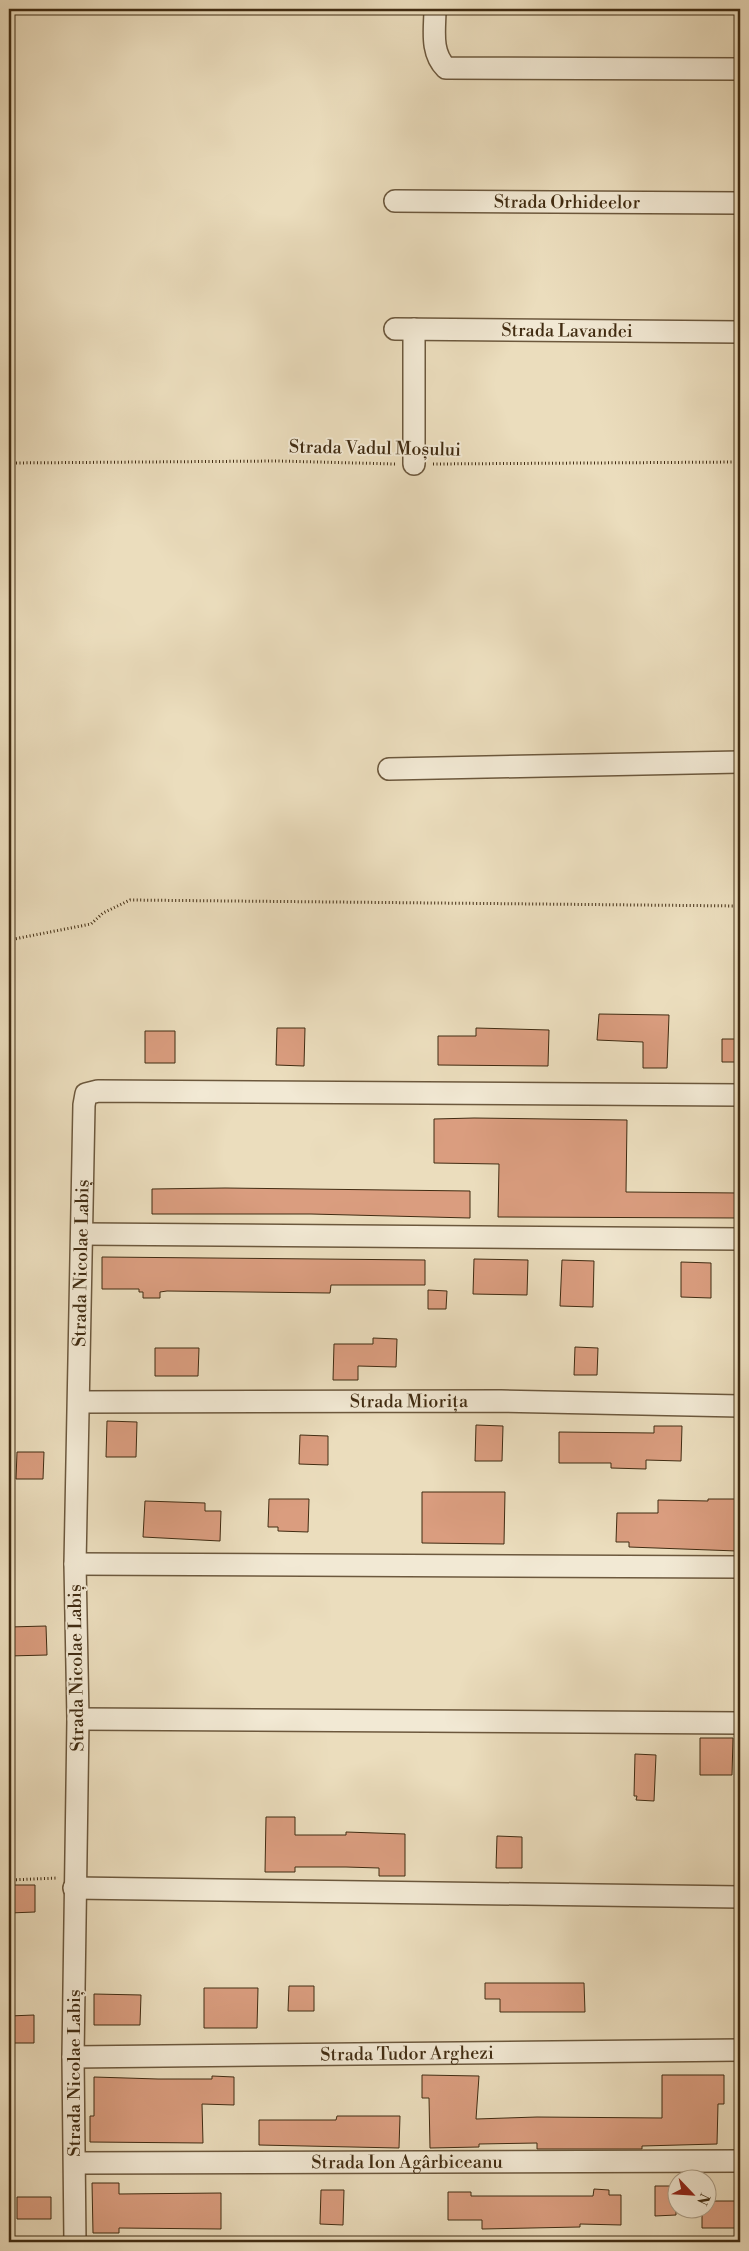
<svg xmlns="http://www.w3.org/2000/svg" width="749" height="2251" font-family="'Libre Bodoni',serif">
<rect width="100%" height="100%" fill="#ebddbd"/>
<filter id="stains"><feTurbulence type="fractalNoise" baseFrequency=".004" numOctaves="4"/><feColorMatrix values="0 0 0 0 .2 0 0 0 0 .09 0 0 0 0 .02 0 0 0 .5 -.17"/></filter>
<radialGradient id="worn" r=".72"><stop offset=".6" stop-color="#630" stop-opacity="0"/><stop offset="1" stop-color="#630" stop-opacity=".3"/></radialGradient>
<path fill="#da9d7f" stroke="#412c12" d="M599 1014 669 1015 667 1068H643V1042L597 1040Z
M277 1028H305L304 1066 276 1065Z
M476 1028 549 1030 548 1066 438 1065V1036H476Z
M145 1031H175V1063H145Z
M722 1039H740V1062H722Z
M474 1118 627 1120 626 1192 740 1193V1218L498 1217 499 1164 434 1163V1119Z
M225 1188 470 1191V1218L311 1214H152V1189Z
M102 1257 425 1260V1285H331L330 1293 167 1291 160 1292V1298H143V1292H139V1289H102Z
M474 1259 528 1260 527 1295 473 1294Z
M562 1260 594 1261 593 1307 560 1306Z
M681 1262 711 1263V1298L681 1297Z
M428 1290 447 1291 446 1309H428Z
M373 1338 397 1339 396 1367 358 1366V1380H333L334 1344H373Z
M575 1347 598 1348 597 1375H574Z
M155 1348H199L198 1376H155Z
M107 1421 137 1422 136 1457H106Z
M476 1425 503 1426 502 1461H475Z
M654 1426H682L681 1461 646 1460V1469L611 1468V1463H559V1432L654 1433Z
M300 1435 328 1436V1465L299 1464Z
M17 1452H44L43 1479H16Z
M422 1492H505L504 1544 422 1543Z
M269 1499H309L308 1532 278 1531V1527H268Z
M708 1499H737V1551L629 1547V1542H616L617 1513H658V1500L708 1501Z
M145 1501 205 1503V1511H221L220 1541 143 1537Z
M46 1626 47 1655 9 1656V1627Z
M700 1738H733L732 1775H700Z
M635 1754 656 1755 654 1801 636 1800 637 1796H634Z
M266 1817H295V1835H346V1832L405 1834V1876H379V1868L346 1867H295V1872H265Z
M497 1836 522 1837V1868H496Z
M9 1885H35V1912L9 1913Z
M485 1983H584L585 2012H500V1999H485Z
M289 1986H314V2011H288Z
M204 1988H258L257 2028H204Z
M94 1994 141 1995 140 2025H94Z
M34 2015V2043H9V2016Z
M422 2075 479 2076 476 2119 537 2117 662 2118V2075H724V2104H718L717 2144 642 2146V2149H537V2143L479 2144V2147L430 2148 429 2098H422Z
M212 2076 234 2077V2105L202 2104 203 2143 90 2142V2116H94V2077L158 2079H212Z
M337 2116H400L399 2148 259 2145V2120H336Z
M92 2183H119V2194L221 2193V2229L119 2228V2233H93Z
M655 2186H676V2215L655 2216Z
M594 2189 609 2190V2195H621V2225L580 2224V2227L482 2229V2220H448V2192H471V2196H593Z
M321 2190H344L343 2225 320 2224Z
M17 2197H51V2219H17Z
M706 2201H740V2228H702V2208H706Z"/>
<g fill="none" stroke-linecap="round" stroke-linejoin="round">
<defs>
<g id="minor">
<path d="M435 9C435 29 430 52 446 68L740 69"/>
<path id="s1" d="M395 201 740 203"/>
<path id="s2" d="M395 329 740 332"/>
<path d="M414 464V329"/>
<path d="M389 769 740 762"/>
<path d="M83 1234 740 1239"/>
<path id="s3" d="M79 1402 501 1401 740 1406"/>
<path d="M75 1564 740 1567"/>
<path d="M78 1719 740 1723"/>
<path d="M74 1888 740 1897"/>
<path id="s4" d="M73 2057 740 2050"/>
<path id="s5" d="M75 2163 740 2161"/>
<path id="s6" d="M75 2242 73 2057 78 1719 75 1564 84 1105 86 1094 98 1091 740 1095"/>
</g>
</defs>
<use href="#minor" stroke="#6c583d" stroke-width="24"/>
<path stroke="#412c12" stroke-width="3" stroke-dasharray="1 2.5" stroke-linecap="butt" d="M9 463 278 461 395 464
M433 464 740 462
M9 940 91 924 103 913 130 900 740 906
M9 1880 58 1878"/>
<use href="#minor" stroke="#f2e9d4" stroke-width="21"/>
</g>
<g text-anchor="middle" stroke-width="4" stroke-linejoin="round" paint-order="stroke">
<g font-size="18" fill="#412c12" stroke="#f2e9d4">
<text dy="6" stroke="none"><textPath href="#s1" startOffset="172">Strada Orhideelor</textPath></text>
<text dy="6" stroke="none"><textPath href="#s2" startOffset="172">Strada Lavandei</textPath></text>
<text transform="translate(375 448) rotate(1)" y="6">Strada Vadul Moșului</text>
<text dy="6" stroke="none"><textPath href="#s6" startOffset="979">Strada Nicolae Labiș</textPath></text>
<text dy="6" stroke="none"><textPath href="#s3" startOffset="330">Strada Miorița</textPath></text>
<text transform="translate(76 1668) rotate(-91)" y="6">Strada Nicolae Labiș</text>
<text dy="6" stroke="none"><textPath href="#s4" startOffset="334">Strada Tudor Arghezi</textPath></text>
<text transform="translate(74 2073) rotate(-90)" y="6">Strada Nicolae Labiș</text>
<text dy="6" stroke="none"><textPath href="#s5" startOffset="332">Strada Ion Agârbiceanu</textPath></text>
</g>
</g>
<rect width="749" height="2251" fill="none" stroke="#ebddbd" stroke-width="30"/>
<rect x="10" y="10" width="729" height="2231" fill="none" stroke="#412c12" stroke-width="2.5"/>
<rect x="15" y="15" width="719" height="2221" fill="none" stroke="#412c12"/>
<g transform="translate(692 2194) rotate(115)"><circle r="24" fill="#f2e9d4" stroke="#ab9d86"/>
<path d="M0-4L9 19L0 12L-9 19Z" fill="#8f2418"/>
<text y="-8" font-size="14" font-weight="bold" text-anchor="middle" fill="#412c12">N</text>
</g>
<rect width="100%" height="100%" filter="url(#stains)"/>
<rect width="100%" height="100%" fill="url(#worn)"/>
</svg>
